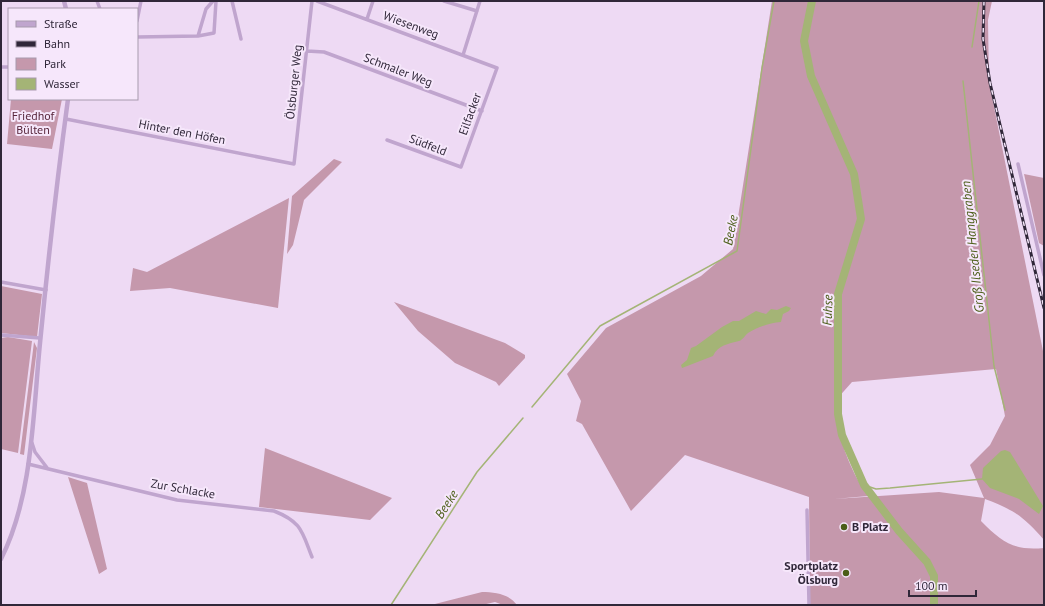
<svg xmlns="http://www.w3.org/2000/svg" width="1045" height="606" font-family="'PT Sans',sans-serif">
<rect width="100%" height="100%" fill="#eedaf4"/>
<path fill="#c598ac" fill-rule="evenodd" d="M772 1H992L988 20 989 82 1044 356V540C1023 516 1014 510 985 499L981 521C1002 542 1013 551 1044 548V605H810L809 497 685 455 631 511 582 424 576 421 581 401 567 374 606 328 701 276 733 249ZM996 369 1005 416 990 445 970 465 984 498 939 492 834 499 868 496C849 469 836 434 836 400L852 382Z
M11 99H62L52 149 7 144Z
M334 159 342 162 304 200 293 245 287 254 292 196Z
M1024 174 1044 178V246L1039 243Z
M289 198 278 308 170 288 130 291 133 268 147 272Z
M1 286 42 294 37 337 1 333Z
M394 302 505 343 525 355V358L499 386 496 382 455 363 418 331Z
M8 337 32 341 18 453 1 449V338Z
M34 342 37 348 24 455 20 454Z
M265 448 392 498 370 520 259 507Z
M68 477 87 483 107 569 99 574Z
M482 592C495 592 509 594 517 605H503L495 602 482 605H431Z"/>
<path fill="#a4b476" d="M786 306 791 308 789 311 783 314 781 322C769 323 758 327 748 333 745 335 743 340 739 341 728 344 718 345 713 356L682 368 681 365 687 360 691 348 696 346 722 327 733 321H739L756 311 766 314 771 309 777 310Z
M1005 450 1010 452 1043 506 1039 514 1019 499 990 488 982 479 983 468 1001 451Z"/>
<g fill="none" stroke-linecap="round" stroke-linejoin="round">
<path stroke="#a4b476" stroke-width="1.5" d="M972 47 979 1
M963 81 994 366 1005 410
M532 407 600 326 737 251 762 68 774 1
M864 485 876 489 890 488 982 479
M391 605 477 472 523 418"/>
<path stroke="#a4b476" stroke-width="8" d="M812 1 804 41 811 76 854 174 861 219 838 294V414L842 435 864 485 899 531 927 562 934 576V605"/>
<path stroke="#c0a5ce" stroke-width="3.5" d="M97 1 100 9
M232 1 241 39
M317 1 497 68 461 167 387 140
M444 1 477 11
M367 19 373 1
M137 21 141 1
M198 36 214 33 216 1
M137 37 198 36 206 9 213 1
M307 51 324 52 482 111
M463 55 480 1
M1 67H9
M66 119 294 164 312 1
M1018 164 1044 275
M1 282 46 290
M1 335 40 338
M32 443 35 452 48 469
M28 464 177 500 274 511C302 522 302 532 312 557
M807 510 809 605"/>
<path stroke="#c0a5ce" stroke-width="4.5" d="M64 1 66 9
M1 559C33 496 33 413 40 343 48 261 57 180 68 99"/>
<defs>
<path id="rail" d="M984 1 983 39 990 83 1044 308"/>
</defs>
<use href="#rail" stroke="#302739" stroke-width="3"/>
<use href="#rail" stroke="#f6e7fb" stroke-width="1.5" stroke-dasharray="4.5" stroke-linecap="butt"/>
</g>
<g fill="#4b5e18" stroke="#f6e7fb" stroke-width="1.5">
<circle cx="844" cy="527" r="4"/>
<circle cx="846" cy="573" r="4"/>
</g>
<g text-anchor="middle" stroke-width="4" stroke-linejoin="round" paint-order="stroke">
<g font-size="12" fill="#302739" stroke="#f6e7fb">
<text transform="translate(411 25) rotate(20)" y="4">Wiesenweg</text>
<text transform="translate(398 70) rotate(21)" y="4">Schmaler Weg</text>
<text transform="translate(294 82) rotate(-84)" y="4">Ölsburger Weg</text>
<text transform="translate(470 114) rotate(-70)" y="4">Eilfacker</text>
<text transform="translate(182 132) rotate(11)" y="4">Hinter den Höfen</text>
<text transform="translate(428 145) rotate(21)" y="4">Südfeld</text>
<text transform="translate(183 489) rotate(10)" y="4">Zur Schlacke</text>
</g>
<g font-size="12" fill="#59283d" stroke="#f6e7fb">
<text x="33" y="120">Friedhof<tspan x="33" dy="14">Bülten</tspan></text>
</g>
<g font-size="12" font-weight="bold" fill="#302739" stroke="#f6e7fb" text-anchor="start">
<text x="852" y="531">B Platz</text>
<text x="838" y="570" text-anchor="end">Sportplatz<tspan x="838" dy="14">Ölsburg</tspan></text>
</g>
<g font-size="13" font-style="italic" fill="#4b5e18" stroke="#f6e7fb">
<text transform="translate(730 230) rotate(-79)" y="5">Beeke</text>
<text transform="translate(972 247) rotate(-96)" y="5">Groß Ilseder Hanggraben</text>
<text transform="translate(827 310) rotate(-88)" y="5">Fuhse</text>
<text transform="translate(446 504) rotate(-57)" y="5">Beeke</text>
</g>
</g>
<rect width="1045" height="606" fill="none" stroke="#302739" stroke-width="4"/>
<rect x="8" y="8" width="130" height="92" fill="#f6e7fb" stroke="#a79aad"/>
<rect x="16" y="21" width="20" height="6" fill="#c0a5ce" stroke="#a79aad"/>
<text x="44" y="28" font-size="12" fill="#302739">Straße</text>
<rect x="16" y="41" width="20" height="6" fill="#302739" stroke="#a79aad"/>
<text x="44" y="48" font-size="12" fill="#302739">Bahn</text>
<rect x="16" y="58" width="20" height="12" fill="#c598ac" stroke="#a79aad"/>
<text x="44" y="68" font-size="12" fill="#302739">Park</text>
<rect x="16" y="78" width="20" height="12" fill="#a4b476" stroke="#a79aad"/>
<text x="44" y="88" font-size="12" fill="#302739">Wasser</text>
<path d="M909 590v6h67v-6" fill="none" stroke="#302739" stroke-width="2"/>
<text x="915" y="590" font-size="12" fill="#302739" stroke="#f6e7fb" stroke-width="3" paint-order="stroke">100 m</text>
</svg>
